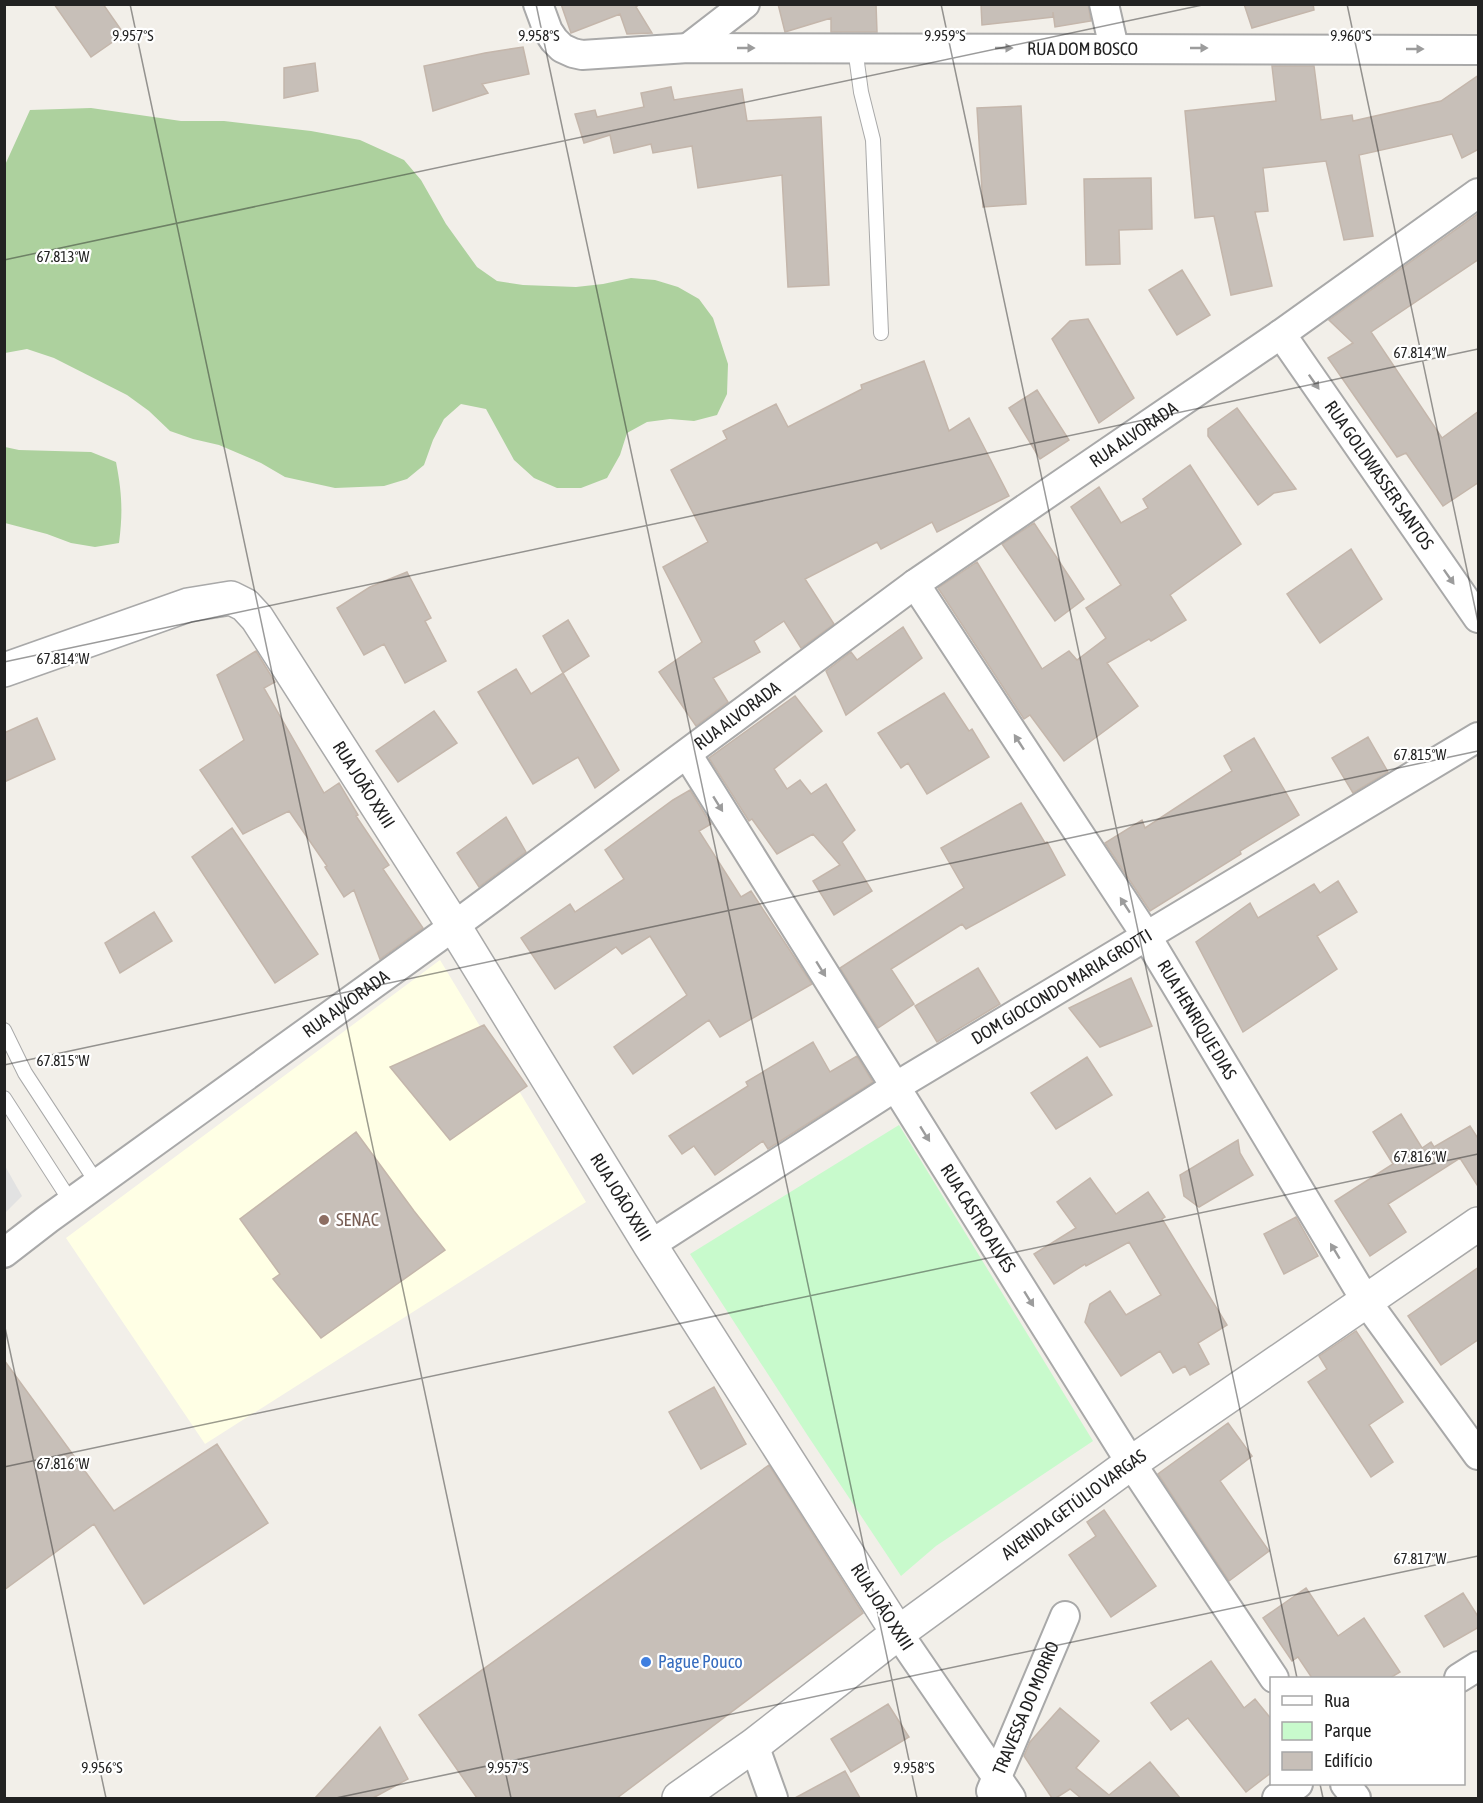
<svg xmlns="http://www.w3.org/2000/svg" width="1483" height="1803" font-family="'Asap Condensed',sans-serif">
<rect width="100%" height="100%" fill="#f2efe9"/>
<path fill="#ffffe5" d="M440 960 586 1202 205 1444 66 1238Z"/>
<path fill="#add19e" d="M91 108 181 121H224L311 131 360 140 404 160 421 180 446 224 477 267 497 281 523 285 576 287 603 284 631 278 655 280 678 287 699 299 713 318 728 364 727 394 717 415 694 421 670 419 647 422 627 433 620 455 607 478 581 488H557L534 478 514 460 486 409 461 404 444 419 433 440 424 465 407 479 384 486 335 488 285 477 261 463 219 445 193 439 170 431 149 411 127 395 54 358 27 349 5 353V165L30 110Z
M5 447 19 450 91 452 116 462C122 493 123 512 119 543L95 547 71 543 47 534 5 523Z"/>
<path fill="#c8facc" d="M899 1125 1093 1441 936 1546 901 1576 806 1433 690 1254Z"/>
<path fill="#e2e2e2" d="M5 1166 22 1196 5 1213H4Z"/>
<path fill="#c7bfb8" stroke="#c4b6ab" stroke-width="1.5" d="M54 4H103L124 34 91 57Z
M561 4H640L636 7 652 33 627 34 620 14 571 33Z
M778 4H876L877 32H831V18L785 32Z
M981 4H1088L1091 21 1055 27 1053 12V17L982 25Z
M1244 4H1313L1314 10 1252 28Z
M523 47 529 74 482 84 488 93 433 111 424 66 485 53Z
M315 63 318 91 284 98V68Z
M1272 66H1314L1321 120 1352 115 1353 121 1441 101 1479 75V149L1462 158 1452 134 1359 155 1373 236 1344 240 1326 161 1263 168 1268 211 1255 212 1272 286 1231 295 1214 216 1195 218 1185 111 1276 101Z
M671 87 674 100 742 89 747 121 821 117 829 285 788 287 782 175 698 188 692 146 653 153 651 144 614 153 610 135 584 143 575 114 595 110 597 117 644 107 641 93Z
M1021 106 1026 204 983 207 977 108Z
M1151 178 1152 229 1119 230 1120 264 1086 265 1084 179Z
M1479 213V259L1371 332 1442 438 1479 411V482L1443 506 1406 453 1397 457 1328 358 1353 343 1329 320Z
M1182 270 1210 315 1177 335 1149 290Z
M1088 319 1134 398 1099 423 1052 339 1070 321Z
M924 361 949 431 969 418 1009 496 937 532 932 522 881 549 877 542 805 579 834 624 801 648 784 621 754 641 760 652 713 678 728 702 696 726 659 672 702 642 663 567 708 542 671 470 727 439 723 431 776 404 788 427 862 389 861 385Z
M1037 390 1069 440 1040 459 1009 408Z
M1237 408 1296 489 1274 493 1258 505 1208 436V429Z
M1190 465 1241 544 1170 595 1186 620 1151 641 1149 639 1107 663 1138 706 1064 761 1030 715 1024 719 938 588 977 562 1042 669 1069 651 1077 660 1106 638 1086 608 1121 585 1071 507 1099 487 1121 523 1148 508 1143 499Z
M1034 523 1084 599 1055 621 1002 544Z
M1351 549 1382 599 1320 643 1287 594Z
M407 572 431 618 425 621 446 661 405 683 384 644 364 655 337 608 370 587Z
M568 620 589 656 563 673 543 636Z
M903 627 922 658 846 715 826 671 851 652 857 660Z
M256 651 275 682 264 688 324 793 339 783 358 815 356 816 389 865 383 869 423 928 380 959 354 890 344 897 325 867 327 866 289 811 243 834 200 770 244 740 217 675Z
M516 669 531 694 563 673 619 770 595 788 578 757 533 784 478 692Z
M944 693 969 731 972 729 989 757 927 794 908 763 901 768 878 733Z
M795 696 822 731 774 769 787 789 800 780 811 794 826 784 855 830 842 842 872 891 834 915 813 881 840 865 813 834 777 854 752 819 749 821 709 758Z
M434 711 457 743 398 782 376 751Z
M37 718 55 759 4 782V733Z
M1368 737 1388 772 1353 793 1332 758Z
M1254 738 1299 815 1240 851 1241 854 1150 911 1105 843 1142 820 1145 828 1232 771 1224 756Z
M690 790 711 824 699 831 741 897 751 891 812 984 720 1037 709 1020 633 1074 614 1047 687 995 650 936 622 954 616 947 555 989 521 938 570 904 575 912 624 879 605 850 673 800Z
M1021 803 1045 843 1047 842 1065 875 966 929 962 924 891 969 914 1004 878 1028 840 968 964 888 941 848Z
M506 817 526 852 479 887 457 853Z
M232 828 318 954 275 983 192 857Z
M1338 881 1357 912 1317 936 1337 969 1243 1032 1196 942 1250 903 1258 918 1314 884 1320 893Z
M154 912 172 941 120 973 105 943Z
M978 968 1000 1004 937 1042 915 1006Z
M1131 978 1152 1026 1100 1047 1069 1008Z
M484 1025 527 1086 450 1140 390 1067Z
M813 1042 830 1072 857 1056 873 1082 768 1149 763 1141 715 1175 694 1146 682 1154 669 1136 748 1086 746 1082Z
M1087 1057 1112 1095 1056 1129 1031 1093Z
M1401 1114 1422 1148 1431 1142 1434 1147 1470 1126 1479 1140V1188L1460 1158 1388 1204 1406 1232 1370 1256 1335 1201 1393 1164 1373 1132Z
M356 1132 414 1211 445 1250 321 1338 273 1279 280 1274 240 1219Z
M1238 1140 1240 1153 1253 1175 1199 1207 1184 1196 1180 1175Z
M1090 1178 1116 1214 1148 1192 1165 1217 1162 1219 1227 1325 1198 1343 1209 1364 1190 1375 1185 1366 1173 1373 1160 1351 1121 1376 1085 1322 1090 1304 1110 1291 1126 1315 1161 1295 1129 1242 1086 1266 1085 1264 1054 1284 1034 1254 1076 1228 1057 1202Z
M1296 1217 1318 1256 1284 1274 1264 1234Z
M1479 1267V1339L1441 1365 1408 1316Z
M1356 1331 1403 1402 1369 1425 1393 1462 1371 1477 1308 1382 1327 1369 1319 1356Z
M4 1360 114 1511 217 1444 268 1523 144 1604 94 1524 4 1590Z
M714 1387 746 1444 701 1469 669 1412Z
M1228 1423 1252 1456 1220 1481 1269 1551 1229 1581 1158 1474Z
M769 1465 863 1613 617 1798H477L419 1715Z
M1104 1510 1156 1586 1111 1617 1069 1555 1096 1536 1087 1522Z
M1306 1588 1338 1636 1364 1618 1400 1672 1390 1678H1312L1298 1657 1292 1661 1263 1618Z
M1463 1593 1479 1618V1627L1444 1647 1425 1616Z
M1211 1661 1244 1708 1255 1699 1272 1720V1772L1246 1792 1188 1718 1171 1730 1151 1703Z
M888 1704 909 1737 851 1772 831 1739Z
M1060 1708 1099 1741 1076 1768 1109 1795 1150 1762 1180 1798H1081L1070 1789 1056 1798H1052L1024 1756 1030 1742Z
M380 1727 408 1779 373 1798H315Z
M845 1771 860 1798H795Z"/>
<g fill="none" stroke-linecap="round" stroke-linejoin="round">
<defs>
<path id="service" d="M855 48 861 92 873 140 881 333
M4 1030 25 1073 97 1183
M4 1098 71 1202"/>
<g id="minor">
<path id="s1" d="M538 4 548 31 554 40 562 48 573 53 582 55 688 48 1478 50"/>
<path d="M1104 4 1114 48"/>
<path d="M688 48 745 4"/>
<path id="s2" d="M1281 334 1478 618"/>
<path id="s3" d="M915 584 1147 937 1366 1301 1478 1455"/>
<path id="s4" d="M687 754 1131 1463 1274 1678"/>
<path id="s5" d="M650 1245 895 1087 1478 737"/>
<path id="s6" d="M4 1253 48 1219 454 926 915 584 1281 334 1478 193"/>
<path d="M898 1633 1011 1798"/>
<path d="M1459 1678 1478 1666"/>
<path d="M754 1745 773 1798"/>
<path d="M1345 1784 1356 1798"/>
<path id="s7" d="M991 1791 1065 1616"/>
<path d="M1277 1798 1298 1784"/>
</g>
<g id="tertiary">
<path id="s8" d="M4 670 188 605 231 598 245 605 257 618 454 926 650 1245 898 1633"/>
<path id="s9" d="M679 1798 754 1745 898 1633 1131 1463 1478 1224"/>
</g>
</defs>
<use href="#service" stroke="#a9a9a9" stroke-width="16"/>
<use href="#minor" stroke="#a9a9a9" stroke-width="32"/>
<use href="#tertiary" stroke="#a9a9a9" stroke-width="36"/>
<use href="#service" stroke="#fff" stroke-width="14"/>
<use href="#minor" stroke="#fff" stroke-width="28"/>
<use href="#tertiary" stroke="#fff" stroke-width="33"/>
</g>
<defs><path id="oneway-solid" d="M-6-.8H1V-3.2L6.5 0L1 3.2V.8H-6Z" transform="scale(1.5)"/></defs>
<g fill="#9c9c9c">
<use href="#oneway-solid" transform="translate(746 48)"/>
<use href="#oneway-solid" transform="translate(1004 48)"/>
<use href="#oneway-solid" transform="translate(1199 48)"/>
<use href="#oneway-solid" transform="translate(1415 49)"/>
<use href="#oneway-solid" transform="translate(1314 382) rotate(55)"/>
<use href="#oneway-solid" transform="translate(1449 577) rotate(55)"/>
<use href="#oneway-solid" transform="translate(1019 742) rotate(-123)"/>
<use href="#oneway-solid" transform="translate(718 804) rotate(58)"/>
<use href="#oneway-solid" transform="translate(1125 905) rotate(-123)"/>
<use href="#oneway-solid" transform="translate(821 969) rotate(58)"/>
<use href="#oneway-solid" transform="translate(925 1134) rotate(58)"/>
<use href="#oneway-solid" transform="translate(1335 1251) rotate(-121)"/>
<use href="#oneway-solid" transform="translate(1029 1299) rotate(58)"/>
</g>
<path fill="none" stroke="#222" stroke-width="1.5" stroke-opacity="0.45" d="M130 4 511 1798M536 4 917 1798M941 4 1297 1678M1347 4 1478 622M4 260 1207 4M4 662 1478 349M4 1065 1478 751M4 1323 106 1798M4 1467 1478 1154M1320 1784 1323 1798M336 1798 1478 1556"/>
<circle fill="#8d6e63" stroke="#fff" stroke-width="2" cx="324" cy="1220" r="6"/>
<circle fill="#3f7fe0" stroke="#fff" stroke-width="2" cx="646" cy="1662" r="6"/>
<g text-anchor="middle" stroke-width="4.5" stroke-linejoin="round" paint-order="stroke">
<g font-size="18" fill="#222" stroke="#fff">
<text dy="6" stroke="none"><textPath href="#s1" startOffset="573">RUA DOM BOSCO</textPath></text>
<text dy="6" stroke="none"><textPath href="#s6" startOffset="1395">RUA ALVORADA</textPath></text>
<text dy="6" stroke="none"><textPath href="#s2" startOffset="172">RUA GOLDWASSER SANTOS</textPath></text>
<text dy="6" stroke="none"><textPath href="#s6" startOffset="909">RUA ALVORADA</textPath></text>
<text dy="6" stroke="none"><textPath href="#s8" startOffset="470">RUA JOÃO XXIII</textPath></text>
<text dy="6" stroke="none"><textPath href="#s5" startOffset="486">DOM GIOCONDO MARIA GROTTI</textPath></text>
<text dy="6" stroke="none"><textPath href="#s6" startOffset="423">RUA ALVORADA</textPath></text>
<text dy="6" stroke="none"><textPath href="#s3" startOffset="519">RUA HENRIQUE DIAS</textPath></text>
<text dy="6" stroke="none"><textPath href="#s8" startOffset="956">RUA JOÃO XXIII</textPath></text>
<text dy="6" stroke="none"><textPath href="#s4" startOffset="548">RUA CASTRO ALVES</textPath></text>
<text dy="6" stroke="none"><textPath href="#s9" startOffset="492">AVENIDA GETÚLIO VARGAS</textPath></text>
<text transform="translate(882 1607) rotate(57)" y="6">RUA JOÃO XXIII</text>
<text dy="6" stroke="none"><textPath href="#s7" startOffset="90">TRAVESSA DO MORRO</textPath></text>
</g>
<g font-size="18" fill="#785e54" stroke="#fff" text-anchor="start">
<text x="336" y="1226">SENAC</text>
</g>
<g font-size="18" fill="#366cbe" stroke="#fff" text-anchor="start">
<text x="658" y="1668">Pague Pouco</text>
</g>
</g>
<g font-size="15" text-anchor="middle" fill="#222" stroke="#fff" stroke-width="4.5" stroke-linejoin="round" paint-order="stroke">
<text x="133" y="41">9.957°S</text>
<text x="539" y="41">9.958°S</text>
<text x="945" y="41">9.959°S</text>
<text x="1351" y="41">9.960°S</text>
<text x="63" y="262">67.813°W</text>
<text x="1420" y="358">67.814°W</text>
<text x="63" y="664">67.814°W</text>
<text x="1420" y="760">67.815°W</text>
<text x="63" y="1066">67.815°W</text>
<text x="1420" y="1162">67.816°W</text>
<text x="63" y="1469">67.816°W</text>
<text x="1420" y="1564">67.817°W</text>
<text x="102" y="1773">9.956°S</text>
<text x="508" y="1773">9.957°S</text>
<text x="914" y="1773">9.958°S</text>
</g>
<rect width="1483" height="1803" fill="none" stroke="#222222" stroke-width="12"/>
<rect x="1270" y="1677" width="195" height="108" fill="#ffffff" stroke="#a7a7a7" stroke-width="1.5"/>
<rect x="1282" y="1696" width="30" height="9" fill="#ffffff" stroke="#a7a7a7" stroke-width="1.5"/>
<text x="1324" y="1707" font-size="18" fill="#222222">Rua</text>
<rect x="1282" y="1722" width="30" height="18" fill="#c8facc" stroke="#a7a7a7" stroke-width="1.5"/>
<text x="1324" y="1737" font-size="18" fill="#222222">Parque</text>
<rect x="1282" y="1752" width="30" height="18" fill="#c7bfb8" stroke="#a7a7a7" stroke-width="1.5"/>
<text x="1324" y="1767" font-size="18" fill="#222222">Edifício</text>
</svg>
